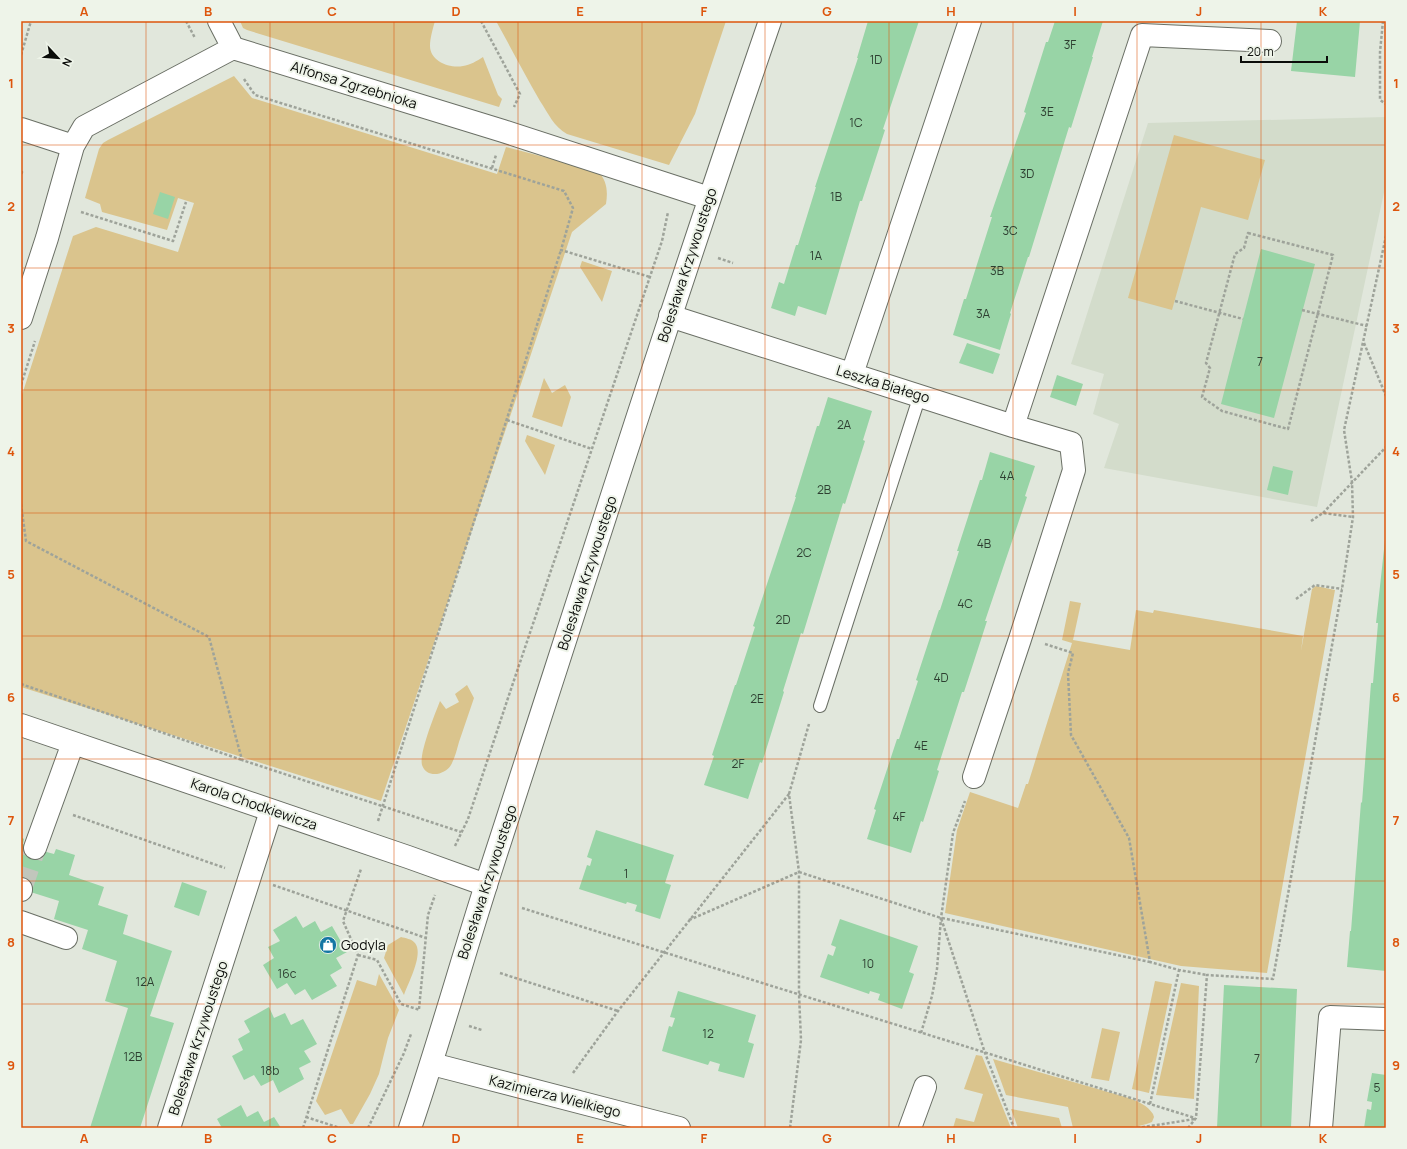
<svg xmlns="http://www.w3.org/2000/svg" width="1407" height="1149" font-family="Manrope,sans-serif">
<rect width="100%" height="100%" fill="#e1e7dc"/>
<path fill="#d3dccb" d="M1386 117V183L1317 507 1104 468 1119 424 1093 414 1104 374 1071 364 1148 123Z"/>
<path fill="#dac48d" d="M240 21H435C433 28 430 38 430 46 430 61 450 69 463 66 470 65 477 61 483 57L498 95 502 99 499 107 247 30 243 28Z
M496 21H726L695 114 669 165 567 134C554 127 548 113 540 101 525 75 511 48 496 21Z
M234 76 252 98 497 174 506 147 598 171C607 181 608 191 606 204L572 232 381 801 21 687V398L73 236 96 227 178 252 194 203 178 198 167 230 102 212 100 204 85 198 99 149 103 143 108 140Z
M1174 135 1265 160 1248 220 1201 207 1172 310 1128 298Z
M582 261 612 271 602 302 580 267Z
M544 378 552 393 565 385 571 397 562 427 532 417Z
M527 435 555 445 545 475 525 441Z
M1316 586 1335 590 1267 973 1181 966 945 913 957 830 970 792 1018 808 1026 784H1028L1072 643 1062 640 1070 601 1081 603 1073 640 1130 650 1136 610 1153 613 1154 610 1303 636 1301 651 1312 589Z
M467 685 474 698C469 713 464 727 459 742 457 749 455 758 451 765 445 775 427 779 422 765 419 753 435 714 440 701L446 709 459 702 455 694Z
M401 937C405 938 412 939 415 943 424 954 408 983 404 995L384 958 388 945Z
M379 974 399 1010 388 1038 379 1074 370 1094 353 1124H350L341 1109 325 1115 316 1101 357 980 376 986Z
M1155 981 1172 984 1149 1093 1132 1089Z
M1181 983 1199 986 1194 1099 1156 1095Z
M1102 1028 1120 1032 1109 1081 1091 1078Z
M976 1055 982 1056 1011 1128H953L956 1118 974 1122 983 1094 964 1089Z
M993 1059 1129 1098C1139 1102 1147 1105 1153 1114L1154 1117 1152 1122C1132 1131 1095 1128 1073 1128L1068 1107 1006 1095Z
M1011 1109 1059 1118 1062 1128H1018Z"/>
<path fill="#98d4a6" d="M868 21H919L883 129 885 130 862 201H860L826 315 798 306 795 316 771 308 779 282 784 284 796 245H798L816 187H815L858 58H857Z
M1055 21H1103L1092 57H1093L1071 128 1069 127 1029 257H1028L1010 313 1011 314 1000 350 953 335 964 299H966L992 217H990L1026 113 1024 112 1046 42H1048Z
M1297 21H1360L1355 77 1291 71Z
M160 192 175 197 168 219 153 214Z
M1261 249 1315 264 1274 418 1221 404Z
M967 343 1000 354 993 374 959 363Z
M1057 375 1083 384 1076 406 1050 397Z
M828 397 872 411 863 440 865 441 845 504 843 503 803 634 801 633 783 691 784 692 762 763 760 762 748 799 704 785 714 756 712 755 735 685H736L755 627 753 626 796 497H795L817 426H819Z
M990 452 1035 466 1025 496 1027 497 985 621H987L964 692H962L937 770 939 771 923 822 921 821 911 853 867 839 876 810 874 809 897 739H899L918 681 916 680 939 610H940L959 551H957L980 480H982Z
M1273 466 1293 471 1288 495 1267 490Z
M1385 540H1386V971L1347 967 1350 931H1351L1361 802 1362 803 1371 683H1373L1378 623H1376Z
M596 830 674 855 665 883 671 885 660 919 635 911 637 905 627 902 626 904 579 889 587 865 590 866 592 859 587 857Z
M21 837 24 839 23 844 43 851 54 854 56 849 75 855 69 875 104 887 98 905 128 915 123 934 172 951 150 1016 174 1023 140 1128H90L128 1008 105 1001 117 961 82 949 88 930 54 919 59 901 21 889Z
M182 882 207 891 199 916 174 907Z
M296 916 303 928 315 921 321 932 332 926 347 952 336 958 342 968 330 975 337 986 312 1000 305 989 295 995 287 983 277 989 263 965 274 958 268 947 280 941 273 930Z
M840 919 918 946 909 972 914 974 902 1009 878 1000 880 994 870 991 869 994 820 977 828 954 833 956 836 947 831 945Z
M1224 985 1297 989 1291 1128H1217Z
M678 991 756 1015 748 1042 754 1044 744 1078 718 1071 720 1064 710 1061 708 1065 662 1051 669 1026 672 1027 675 1018 670 1017Z
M269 1007 274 1018 285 1013 291 1025 303 1019 317 1044 304 1051 311 1062 299 1068 304 1079 279 1093 273 1080 261 1086 254 1075 244 1080 232 1056 243 1050 238 1039 250 1032 244 1021Z
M1372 1073 1386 1075V1128H1364L1367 1109 1371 1110 1372 1102 1367 1101Z
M241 1105 247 1117 258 1111 264 1122 274 1117 281 1128H222L217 1119Z"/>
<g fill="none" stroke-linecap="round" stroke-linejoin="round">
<path stroke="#c1c6bc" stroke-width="22" stroke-dasharray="22 11" stroke-linecap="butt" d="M21 889 35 848"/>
<defs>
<path id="service" d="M820 706 920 395"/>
<path id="minor" d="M219 21 233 48
M21 129 73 146 84 127 233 48 503 131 709 198
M670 316 1013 426 1071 443 1074 470 1020 639 974 777
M21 318 47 238 73 146
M852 374 970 21
M1013 426 1142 35 1270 41
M21 725 408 857 486 885
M35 848 73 743
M21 890V889
M21 922 66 938
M432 1064 679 1128
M169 1128 271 811
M910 1128 925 1087
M1321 1128 1330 1017 1386 1019"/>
<path id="tertiary" d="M410 1128C440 1040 465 949 494 860 585 580 674 299 770 21"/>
</defs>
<use href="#service" stroke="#6a6f65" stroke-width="14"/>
<use href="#minor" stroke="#6a6f65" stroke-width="24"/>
<use href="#tertiary" stroke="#6a6f65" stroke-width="24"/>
<path stroke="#9ea39a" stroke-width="2.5" stroke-dasharray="3 2" stroke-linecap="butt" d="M186 21 195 38
M481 21 520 94 514 107
M1383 21 1380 52V100L1386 104
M21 55 31 21
M244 79 255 95 564 191 573 208 561 250 650 277
M492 168 496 155
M21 172H22L21 176
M81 212 173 241 186 202
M1248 233 1333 255 1288 429 1222 411 1202 397 1210 368 1206 363 1235 254 1244 248Z
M718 258 733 263
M1175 301 1243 319
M1302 310 1367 326
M1364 343 1386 396
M21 385 35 341
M507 420 592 449
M21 504 26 541 209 637 242 760 461 832
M1323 513 1386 447
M1311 521 1323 513 1353 517
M1296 599 1315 585 1342 589
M1045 644 1073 653 1068 673 1071 735 1129 838 1150 962 1179 970 1207 975
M21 684 242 760
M789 794 809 724
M73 815 225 868
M378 821 561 250
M455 846 468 819 508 698 662 241 668 212
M273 885 426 938
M522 908 1195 1118
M942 918 1150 962
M689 920 799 872 941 918 985 1053 1014 1128
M358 955 377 960 401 1004 420 1010
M500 973 618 1011
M419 1009 428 915 435 895
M469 1026 482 1030
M921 1033 932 996 937 969 941 918 953 833 965 801
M573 1073 618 1011 789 794 799 872V994L801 1040 790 1128
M1150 1104 1179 970
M306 1117 340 1128
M303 1128 358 955 343 921 361 869
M368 1128 404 1053 411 1034
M1137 1128 1195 1119
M1188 1128 1196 1118 1207 975 1273 979 1342 589 1353 517 1352 482 1344 430 1386 236"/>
<use href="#service" stroke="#fff" stroke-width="12"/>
<use href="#minor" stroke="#fff" stroke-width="22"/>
<use href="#tertiary" stroke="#fff" stroke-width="22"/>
</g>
<path fill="none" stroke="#dd550c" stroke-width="1" stroke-opacity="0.55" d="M146 21V1128M270 21V1128M394 21V1128M518 21V1128M642 21V1128M765 21V1128M889 21V1128M1013 21V1128M1137 21V1128M1261 21V1128M21 145H1386M21 268H1386M21 390H1386M21 513H1386M21 636H1386M21 759H1386M21 881H1386M21 1004H1386"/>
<defs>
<symbol id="shop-disc" viewBox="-11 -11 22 22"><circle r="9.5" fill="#1576a3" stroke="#eef4e9"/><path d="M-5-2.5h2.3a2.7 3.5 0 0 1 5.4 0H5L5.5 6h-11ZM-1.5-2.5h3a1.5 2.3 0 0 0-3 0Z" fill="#fff"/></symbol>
</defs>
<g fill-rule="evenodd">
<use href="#shop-disc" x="318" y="935" width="20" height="20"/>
</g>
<g text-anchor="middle" stroke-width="4" stroke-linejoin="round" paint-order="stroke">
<g font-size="12" fill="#2e3f31">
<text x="1070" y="49">3F</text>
<text x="876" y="64">1D</text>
<text x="1047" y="116">3E</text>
<text x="856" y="127">1C</text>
<text x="1027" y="178">3D</text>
<text x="836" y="201">1B</text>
<text x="1010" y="235">3C</text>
<text x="816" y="260">1A</text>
<text x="997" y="275">3B</text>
<text x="983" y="318">3A</text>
<text x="1260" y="366">7</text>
<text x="844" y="429">2A</text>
<text x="1007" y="480">4A</text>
<text x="824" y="494">2B</text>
<text x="984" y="548">4B</text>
<text x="804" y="557">2C</text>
<text x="965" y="608">4C</text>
<text x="783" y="624">2D</text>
<text x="941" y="682">4D</text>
<text x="757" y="703">2E</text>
<text x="921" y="750">4E</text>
<text x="738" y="768">2F</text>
<text x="899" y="821">4F</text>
<text x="626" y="878">1</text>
<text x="868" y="968">10</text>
<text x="287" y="978">16c</text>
<text x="145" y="986">12A</text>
<text x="708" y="1038">12</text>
<text x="133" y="1061">12B</text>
<text x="1257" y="1063">7</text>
<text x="270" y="1075">18b</text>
<text x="1377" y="1092">5</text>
</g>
<g font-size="14" fill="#0b0d0a" stroke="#eef4e9">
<text transform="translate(354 85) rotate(17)" y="5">Alfonsa Zgrzebnioka</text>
<text transform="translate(687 265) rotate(-72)" y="5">Bolesława Krzywoustego</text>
<text transform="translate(883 384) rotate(17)" y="5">Leszka Białego</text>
<text transform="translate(587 573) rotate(-72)" y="5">Bolesława Krzywoustego</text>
<text transform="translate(254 804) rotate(19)" y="5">Karola Chodkiewicza</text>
<text transform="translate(487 882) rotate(-72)" y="5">Bolesława Krzywoustego</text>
<text transform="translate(198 1038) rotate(-72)" y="5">Bolesława Krzywoustego</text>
<text transform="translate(555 1096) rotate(14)" y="5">Kazimierza Wielkiego</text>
</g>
<g font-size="14" fill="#0b0d0a" stroke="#eef4e9" text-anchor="start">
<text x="341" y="950">Godyla</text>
</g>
</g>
<rect width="1407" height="1149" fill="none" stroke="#eef4e9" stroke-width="44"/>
<g transform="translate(58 58) rotate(116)" stroke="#eef4e9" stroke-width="3" paint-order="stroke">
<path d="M0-3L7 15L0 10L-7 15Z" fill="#0b0d0a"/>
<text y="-6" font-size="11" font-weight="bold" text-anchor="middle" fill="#0b0d0a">N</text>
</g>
<path d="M1241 56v6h86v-6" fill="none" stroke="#0b0d0a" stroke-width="2"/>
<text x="1247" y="56" font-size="12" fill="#0b0d0a" stroke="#eef4e9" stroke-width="3" paint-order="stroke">20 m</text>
<rect x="22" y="22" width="1363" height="1105" fill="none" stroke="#dd550c" stroke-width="1.5"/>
<g font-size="13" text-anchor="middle" font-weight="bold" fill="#dd550c">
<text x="84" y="16">A</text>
<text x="208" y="16">B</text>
<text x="332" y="16">C</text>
<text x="456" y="16">D</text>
<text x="580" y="16">E</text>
<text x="704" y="16">F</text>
<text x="827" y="16">G</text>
<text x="951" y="16">H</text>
<text x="1075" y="16">I</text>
<text x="1199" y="16">J</text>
<text x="1323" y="16">K</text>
<text x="11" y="88">1</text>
<text x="1396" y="88">1</text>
<text x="11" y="211">2</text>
<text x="1396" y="211">2</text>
<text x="11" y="333">3</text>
<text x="1396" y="333">3</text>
<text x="11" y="456">4</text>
<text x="1396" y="456">4</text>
<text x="11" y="579">5</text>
<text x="1396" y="579">5</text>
<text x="11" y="702">6</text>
<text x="1396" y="702">6</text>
<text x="11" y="825">7</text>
<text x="1396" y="825">7</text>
<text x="11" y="947">8</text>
<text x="1396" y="947">8</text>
<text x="11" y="1070">9</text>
<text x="1396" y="1070">9</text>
<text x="84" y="1143">A</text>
<text x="208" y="1143">B</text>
<text x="332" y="1143">C</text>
<text x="456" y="1143">D</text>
<text x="580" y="1143">E</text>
<text x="704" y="1143">F</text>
<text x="827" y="1143">G</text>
<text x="951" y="1143">H</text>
<text x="1075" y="1143">I</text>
<text x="1199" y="1143">J</text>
<text x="1323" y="1143">K</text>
</g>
</svg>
